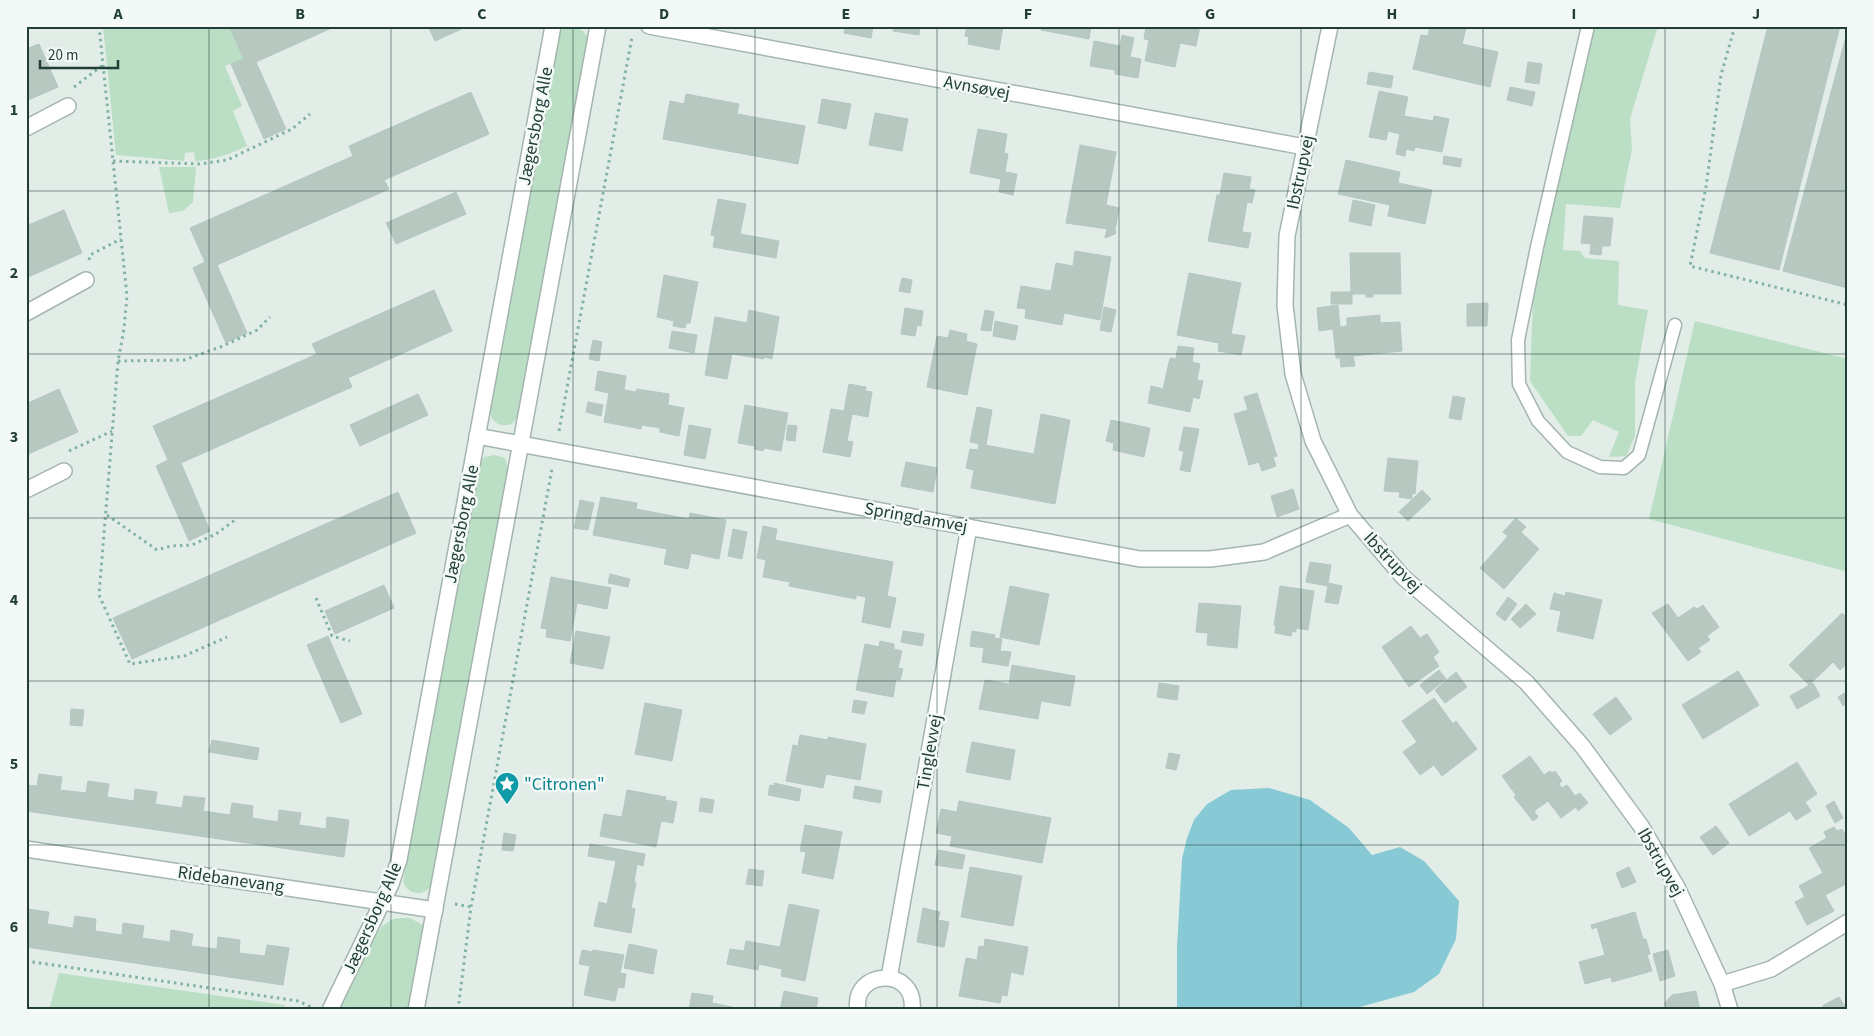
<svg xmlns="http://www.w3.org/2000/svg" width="1874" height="1036" font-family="'Source Sans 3',sans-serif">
<rect width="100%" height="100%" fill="#e2ede8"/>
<path fill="#badfc4" d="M103 26H229L244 59 225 66 242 106 233 111 247 146C230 154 214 160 195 161L194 152 185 153 184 161 116 155Z
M570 26C578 28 582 29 587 36V42L518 416 512 424C501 427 493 424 490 413L560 35 562 30Z
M1593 26H1658L1630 119 1632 149 1620 208 1566 204 1563 250 1580 251 1585 258 1619 261 1618 305 1648 310 1635 383V436L1626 456 1609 457 1619 432 1593 420 1581 436H1568L1530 381 1533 298 1549 207Z
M159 167H196L193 202 183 211 169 213Z
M1695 321 1848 359V572L1649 519Z
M494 455 505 458 508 468 430 887C422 897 408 894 403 882L480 465 484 457Z
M401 918H410L423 925 408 1010H340L375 937 382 926 393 919Z
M59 973 285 1005 284 1010H49Z"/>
<path fill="#87cad5" d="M1269 788 1310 800 1349 828 1372 855 1400 847 1424 861 1459 901 1456 939 1439 974 1414 992 1349 1010H1177V947L1182 859 1187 838 1194 820 1207 804 1231 790Z"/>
<path fill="#b7c8c1" stroke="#b4c7bf" d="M229 26H336L256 62 286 129 264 139 231 64 244 59Z
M428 26H468L435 41Z
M845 26H873L871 38 844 33Z
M894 26H920L919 35 893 31Z
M967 26H1003L999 50 968 44 969 37 965 36Z
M1041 26H1091L1089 39 1041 30Z
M1093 26H1110V29Z
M1146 26H1200L1196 46 1180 43 1175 67 1145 61 1149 40 1144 39Z
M1430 26 1466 28 1462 44 1498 52 1490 87 1413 69 1421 35 1428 36Z
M1768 26H1840L1779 270 1710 253Z
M1848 29V286L1847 288 1783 271Z
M1122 35 1134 38 1130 57 1141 59 1138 78 1115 74V70L1090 66 1094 41 1120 46Z
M39 44 58 87 26 101V49Z
M1528 62 1542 64 1539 84 1525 82Z
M1369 72 1393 76 1391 88 1367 84Z
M1510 87 1535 92 1532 106 1507 100Z
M1379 91 1408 97 1404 116 1433 121 1434 116 1449 119 1442 152 1415 147 1414 151 1406 149 1405 156 1396 154 1400 134 1388 131 1386 140 1369 137Z
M471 92 489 134 384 180 389 189 217 265 247 333 226 343 193 268 205 262 190 228 353 156 349 146Z
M686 94 739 104 737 114 805 126 798 164 663 139 670 101 684 104Z
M822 99 851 104 846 129 818 123Z
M875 113 908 119 902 151 869 145Z
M978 129 1007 134 1004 153 1008 154 1005 172 1017 174 1013 195 999 192 1001 179 970 173Z
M1080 145 1116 152 1106 205 1119 208 1115 230 1066 223Z
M1444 156 1462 159 1460 167 1443 164Z
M1346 160 1400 172 1398 183 1432 190 1425 224 1388 216 1390 205 1338 194Z
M1224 173 1251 177 1249 189 1255 190 1252 203 1247 202 1242 232 1251 233 1248 248 1208 241 1217 195H1220Z
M456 192 466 214 396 244 386 223Z
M718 199 746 204 740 234 779 241 776 258 713 247 715 236 711 235Z
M1353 200 1375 205 1371 226 1349 221Z
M64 210 82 253 26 278V226Z
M1584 216 1613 218 1610 246H1602L1601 255 1590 254 1591 244 1581 243Z
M1107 229 1116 231 1115 234 1105 238Z
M1075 251 1111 257 1100 320 1064 313 1062 325 1025 318 1026 309 1017 308 1021 286 1051 291 1056 263 1073 266Z
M1350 253H1400L1401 294H1373V297H1366V294H1352V304H1331V292H1351Z
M1189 273 1241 283 1231 334 1245 336 1241 355 1218 351 1219 343 1177 335Z
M664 275 698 282 690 323H686L685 328 673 326 674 321 657 317Z
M902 278 912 280 910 293 899 291Z
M434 290 452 331 348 378 352 387 181 463 210 531 189 541 156 466 168 460 153 426 317 354 312 344Z
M1488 303 1487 326H1467V304Z
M1338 305 1340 327 1347 326V318L1380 315V323L1400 322 1402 351 1353 356 1355 366 1341 367 1340 358H1336L1333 329 1319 331 1317 308Z
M1104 307 1116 310 1111 332 1100 330Z
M905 308 923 311 921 326 917 325 915 336 901 334Z
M749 310 779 317 772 359 764 357V359L732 354 727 379 705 375 715 317 747 323Z
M985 310 994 312 991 331 981 330Z
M995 321 1018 326 1015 340 993 336Z
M950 330 967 334 966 341 977 344 967 395 927 387 937 336 948 338Z
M672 331 697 335 694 353 669 348Z
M593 340 602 342 599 361 589 359Z
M1178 346 1194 348 1192 362 1200 364 1197 380 1203 381 1199 399 1193 397 1190 412 1148 403 1151 386 1163 389 1170 358 1176 359Z
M598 371 626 376 624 390 636 392 637 389 669 394 668 405 684 408 679 436 660 432V428L642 425 641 429 604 422 609 393 595 390Z
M849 384 866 387 865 391 872 392 868 417 852 414 847 441 853 442 850 457 823 452 831 409 844 411Z
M59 389 78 432 26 455V404Z
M1257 393 1277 456 1273 457 1276 466 1262 471 1259 462 1249 465 1234 414 1248 410 1244 397Z
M418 394 428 415 360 446 350 425Z
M1453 396 1465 398 1461 420 1449 418Z
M588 402 603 405 601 416 586 412Z
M745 405 788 413 781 451 764 448 763 451 754 449 755 446 738 443Z
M977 407 992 410 986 445 970 442Z
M1041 414 1070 420 1055 504 971 488 974 470 966 468 970 449 978 450 979 444 1034 454Z
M1111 420 1150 428 1144 457 1113 450 1114 443 1106 441Z
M689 425 711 429 705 459 684 455Z
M788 425 797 426 795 441 786 440Z
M1184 427 1199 429 1190 472 1180 470 1184 451 1179 450Z
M1388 458 1418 461 1415 494 1412 493V499L1399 497 1400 492 1384 491Z
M906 462 937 468 933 492 901 486Z
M1293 489 1299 509 1277 517 1271 496Z
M1422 490 1431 499 1408 521 1399 512Z
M398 492 416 533 132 659 113 618Z
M601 497 637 503 636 509 689 519 690 513 726 520 719 559 691 553 688 569 664 564 667 549 593 535Z
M580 500 594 503 588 530 574 528Z
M1516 518 1526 527 1521 532 1539 549 1504 589 1480 568 1508 536 1503 532Z
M763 526 777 529 775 540 893 562 887 596 896 598 890 628 862 622 866 597 856 595V599L789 586 790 582 763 577 766 560 757 558Z
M733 529 747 532 742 559 728 556Z
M1310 562 1331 565 1328 583 1342 586 1338 604 1325 602 1328 586 1306 582Z
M610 574 630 579 628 587 608 583Z
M551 577 611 588 607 609 577 603 570 641 546 637 547 629 541 628Z
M384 585 394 608 335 634 325 611Z
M1010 586 1049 594 1039 645 1000 637Z
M1280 586 1314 591 1308 630 1296 628V632L1292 631 1291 636 1275 633 1276 625H1274Z
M1566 592 1602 600 1593 639 1557 631 1561 611 1550 609 1554 593 1565 596Z
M1508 597 1517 604 1505 621 1496 614Z
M1199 603 1241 606 1237 648 1207 645 1208 633 1196 632Z
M1526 604 1536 614 1520 628 1511 619Z
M1668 604 1678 618 1694 607 1697 609 1703 605 1719 627 1707 636 1710 640 1698 648 1701 652 1688 661 1652 613Z
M1842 613 1848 619V663L1840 670 1833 662 1809 685 1789 665Z
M1411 626 1420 638 1427 634 1439 652 1433 657 1439 666 1409 687 1382 647Z
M576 631 610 637 603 669 570 663Z
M903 631 924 634 922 646 901 642Z
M972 631 995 635 994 638 1002 639 1000 651 1011 652 1008 666 982 662 984 648 970 646Z
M328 636 362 714 341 723 307 645Z
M880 641 894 644V649L902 651 898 668 903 669 900 680 896 679 893 697 856 690 865 644 879 647Z
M1012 665 1075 676 1070 706 1041 701 1038 719 979 709 985 680 1009 684Z
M1439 670 1446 679 1427 694 1420 685Z
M1738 671 1759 705 1703 739 1682 705Z
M1456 672 1467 687 1445 703 1435 690Z
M1159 683 1179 686 1177 700 1157 697Z
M1813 683 1820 696 1797 709 1790 696Z
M1848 691V703L1843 706 1838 697Z
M1616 697 1632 719 1610 735 1593 714Z
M1434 698 1453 724 1456 721 1477 749 1442 776 1434 765 1420 775 1403 752 1417 742 1402 721Z
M854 700 867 702 864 714 852 712Z
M645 703 682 710 672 761 635 754Z
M71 709 84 710 82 726 70 725Z
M800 735 828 740V737L866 744 860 780 826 774 823 788 786 781 793 745 798 746Z
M212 740 259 748 257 760 209 752Z
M972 742 1015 750 1010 780 966 772Z
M1169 753 1180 755 1176 770 1166 768Z
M1530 756 1544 775 1550 771 1552 773 1555 771 1562 781 1559 784 1562 788 1567 785 1575 796 1580 793 1588 803 1578 811 1576 807 1561 818 1548 801 1534 811 1538 817 1533 821 1514 797 1516 795 1502 776Z
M1797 762 1817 794 1805 802 1811 811 1796 820 1790 811 1749 836 1729 804Z
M39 774 62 777 60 790 86 793 88 781 109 784 107 797 134 801 135 789 157 792 155 804 182 808 184 796 205 798 203 811 230 815 232 803 253 806 252 818 278 822 279 810 301 813 299 825 326 829 327 817 349 820 344 857 26 811V785L37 786Z
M774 783 801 789 799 801 768 795 770 785 774 786Z
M855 786 882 791 880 803 853 798Z
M627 790 666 797 665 800 677 802 673 823 661 821 656 847 600 836 604 814 622 817Z
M701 798 714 800 712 813 699 811Z
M959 801 1051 818 1042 863 950 846 952 836 936 833 941 809 957 812Z
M1834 801 1843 818 1835 823 1826 806Z
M805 825 842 832 833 879 802 873 806 852 800 851Z
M1716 826 1729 843 1713 855 1700 837Z
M1834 827 1837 831 1842 829 1848 840V883L1825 895 1834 911 1807 925 1795 902 1805 897 1799 886 1823 873 1809 848 1827 838 1824 832Z
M504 833 516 835 513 851 502 850Z
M590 844 645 854 643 866 637 864 634 882 636 883 631 908 635 909 631 933 594 926 599 902 607 904 616 861 588 856Z
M938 850 965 855 962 869 935 865Z
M970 867 1022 876 1013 926 961 917Z
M1629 867 1636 882 1622 888 1616 873Z
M749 869 764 871 762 886 746 884Z
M789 904 819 910 805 981 781 976 782 969 759 964 758 970 727 964 730 949 744 951 746 941 780 947Z
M923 908 940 912 938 920 949 922 944 947 917 942Z
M27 909 49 912 47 924 73 928 75 916 96 919 95 931 122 935 123 923 144 926 142 938 170 942 171 930 193 934 191 946 217 949 218 937 240 940 239 953 265 956 267 945 289 948 283 985 26 947Z
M1635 912 1643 939H1646L1650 954 1647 955 1652 971 1612 982 1611 977 1585 984 1579 962 1605 955 1597 927 1592 929 1591 925Z
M985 939 1028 947 1023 975 1011 972 1007 996 1002 995 1000 1003 959 996 966 958 977 960 979 946 984 947Z
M629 944 657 950 653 974 624 968Z
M582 950 592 952 593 950 624 955 620 973 626 974 624 988 618 987 615 1001 584 995 590 966 579 964Z
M1668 950 1675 976 1660 981 1653 954Z
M784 991 818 998 816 1010H780Z
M1696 991 1700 1010H1666L1665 1003 1672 995Z
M692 993 713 996 712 1003 746 1010H689Z
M1839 997 1847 1010H1819L1824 1005Z"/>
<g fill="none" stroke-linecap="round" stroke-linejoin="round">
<defs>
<path id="service" d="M1588 26 1537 247 1518 340 1519 384 1538 421 1567 452 1600 467 1624 468 1639 455 1675 325"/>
<path id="minor" d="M649 26 1305 147
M1330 26 1287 236 1285 305 1293 374 1313 441 1350 515 1403 577 1526 682 1583 747 1641 826 1677 887 1722 984 1730 1010
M26 128 68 106
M26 313 86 280
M477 436 1140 559H1210L1264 552 1350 515
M26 490 64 471
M26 849 435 910
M889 978 969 527
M1722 984 1771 969 1848 922
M858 1010C851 969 917 966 912 1010"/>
<path id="tertiary" d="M330 1010 391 884 399 860 553 26
M416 1010 598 26"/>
</defs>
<use href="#service" stroke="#a4b5af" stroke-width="15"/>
<use href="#minor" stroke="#a4b5af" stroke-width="18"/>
<use href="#tertiary" stroke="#a4b5af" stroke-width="18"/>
<path stroke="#81b2a2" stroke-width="3" stroke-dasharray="2.5 4" stroke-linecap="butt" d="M99 26 127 296 124 329 118 361 99 595 130 664 184 656 227 637
M1735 26 1721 75 1706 187 1690 266 1848 305
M74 87 103 65
M113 161 200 164 227 160 292 129 310 114
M89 260 90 255 121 239
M118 361 184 360 223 346 257 330 270 317
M559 431 632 37
M69 451 112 431
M107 515 157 550 171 546 192 545 216 534 235 520
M316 598 332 636 350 641
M455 904 471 907
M26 961 298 1001 311 1007
M458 1010 471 907 552 469"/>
<use href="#service" stroke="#fff" stroke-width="12"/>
<use href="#minor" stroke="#fff" stroke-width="15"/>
<use href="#tertiary" stroke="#fff" stroke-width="15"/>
</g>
<path fill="none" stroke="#213f37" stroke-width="1" stroke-opacity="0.55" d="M209 26V1010M391 26V1010M573 26V1010M755 26V1010M937 26V1010M1119 26V1010M1301 26V1010M1483 26V1010M1665 26V1010M26 191H1848M26 354H1848M26 518H1848M26 681H1848M26 845H1848"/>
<defs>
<symbol id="sight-pin" viewBox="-11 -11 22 30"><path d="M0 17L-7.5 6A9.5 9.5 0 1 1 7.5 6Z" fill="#0f9aa8" stroke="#f3f9f6"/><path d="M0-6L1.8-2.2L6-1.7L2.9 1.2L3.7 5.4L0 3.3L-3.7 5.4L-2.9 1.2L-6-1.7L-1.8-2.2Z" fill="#fff"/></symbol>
</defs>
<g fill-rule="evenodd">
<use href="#sight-pin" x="493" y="770" width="28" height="38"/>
</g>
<g text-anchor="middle" stroke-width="5" stroke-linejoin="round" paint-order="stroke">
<g font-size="18" fill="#213f37" stroke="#f3f9f6">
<text transform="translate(977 87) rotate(10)" y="6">Avnsøvej</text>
<text transform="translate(535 126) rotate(-79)" y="6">Jægersborg Alle</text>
<text transform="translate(1300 172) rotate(-78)" y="6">Ibstrupvej</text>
<text transform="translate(916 517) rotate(10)" y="6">Springdamvej</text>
<text transform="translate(461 524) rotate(-79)" y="6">Jægersborg Alle</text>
<text transform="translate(1393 562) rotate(47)" y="6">Ibstrupvej</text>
<text transform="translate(929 752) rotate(-80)" y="6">Tinglevvej</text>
<text transform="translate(1661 862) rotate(60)" y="6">Ibstrupvej</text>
<text transform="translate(231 879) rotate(8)" y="6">Ridebanevang</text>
<text transform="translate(372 918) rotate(-66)" y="6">Jægersborg Alle</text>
</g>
<g font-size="18" fill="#0d838f" stroke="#f3f9f6" text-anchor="start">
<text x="524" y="790">"Citronen"</text>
</g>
</g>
<rect width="1874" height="1036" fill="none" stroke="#f3f9f6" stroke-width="55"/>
<path d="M40 60v8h78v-8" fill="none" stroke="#213f37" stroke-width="2.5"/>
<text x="48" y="60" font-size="15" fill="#213f37" stroke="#f3f9f6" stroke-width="4" paint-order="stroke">20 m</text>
<rect x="28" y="28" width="1818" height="980" fill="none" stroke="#213f37" stroke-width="2"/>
<g font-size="16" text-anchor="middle" font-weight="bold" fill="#213f37">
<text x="118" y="19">A</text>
<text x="300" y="19">B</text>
<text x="482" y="19">C</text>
<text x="664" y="19">D</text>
<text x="846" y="19">E</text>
<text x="1028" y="19">F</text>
<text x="1210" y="19">G</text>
<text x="1392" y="19">H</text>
<text x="1574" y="19">I</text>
<text x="1756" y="19">J</text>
<text x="14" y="115">1</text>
<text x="14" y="278">2</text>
<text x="14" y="442">3</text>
<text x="14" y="605">4</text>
<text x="14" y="769">5</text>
<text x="14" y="932">6</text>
</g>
</svg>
